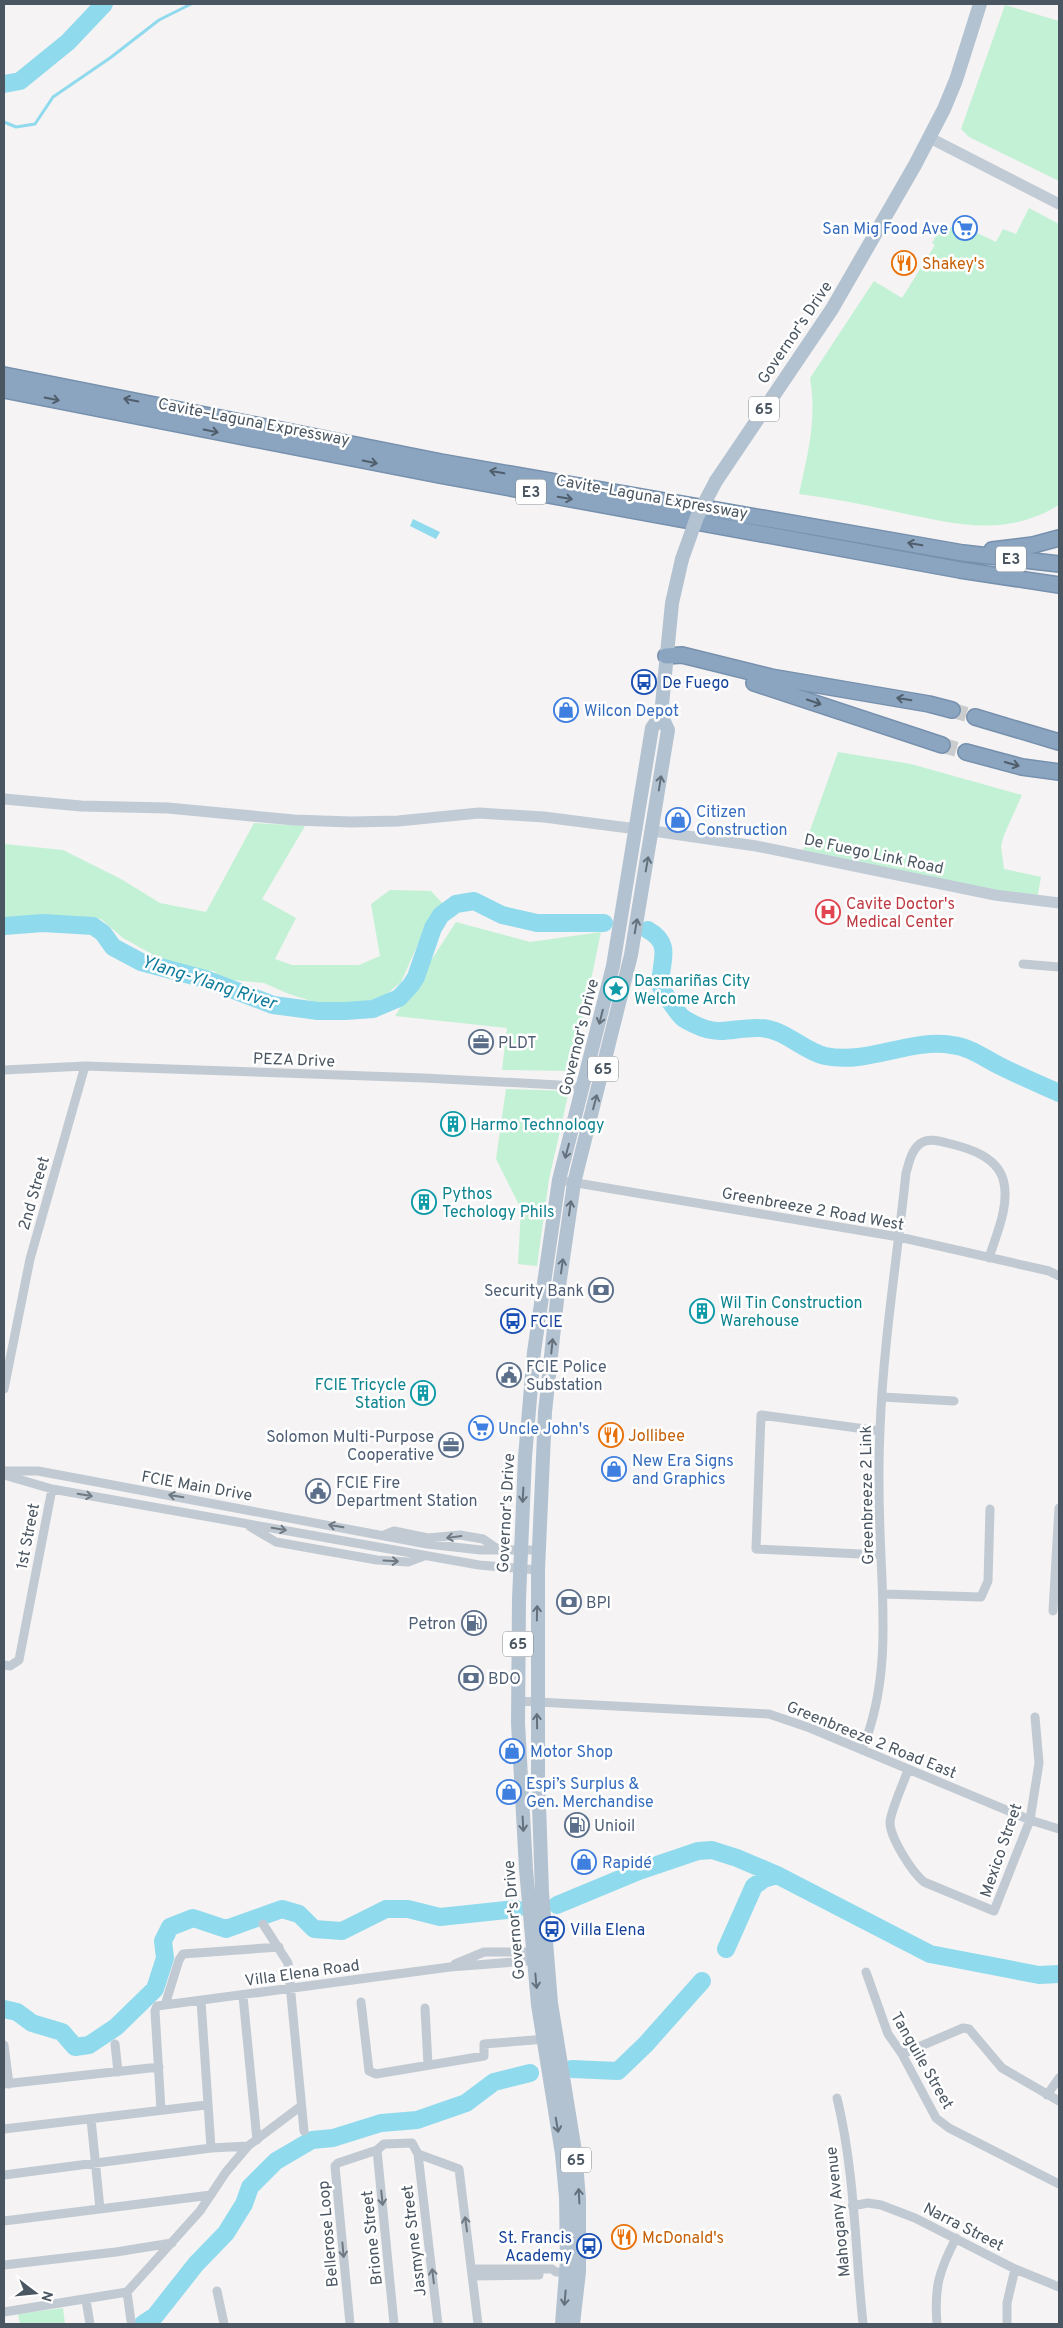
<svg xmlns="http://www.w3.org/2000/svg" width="1063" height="2328" font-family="Overpass,sans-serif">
<rect width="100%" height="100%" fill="#f5f3f3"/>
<path fill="#c3f1d5" d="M1005 5 1059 21V181L969 137 961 129Z
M1029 208 1059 224V505C1005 538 955 524 897 512 865 505 832 498 799 494 808 453 817 420 810 378L874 281 902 298 935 245 932 243 943 223 970 238 973 231 996 242 1003 229 1016 234Z
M838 752 911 764 1022 795 1004 835 1001 846 1004 869 1041 877 1037 899 803 850Z
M254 823 305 826 262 899 296 918 275 959 292 965H359L380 956 371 904 390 890 431 891 443 904 426 926 401 982 382 998 344 1008 330 1007 289 994 264 983 222 979 214 971 179 969 123 938 101 919 42 917 4 918V844L63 850 121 879 160 903 206 912Z
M456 922 530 942 601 932 572 1071 502 1070 507 1028 395 1016Z
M506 1089 569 1091 549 1179 537 1266 518 1264 521 1209 496 1159Z
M63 2308 65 2324H20L18 2314Z"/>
<path fill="#90daee" d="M413 519 440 532 436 539 410 526Z"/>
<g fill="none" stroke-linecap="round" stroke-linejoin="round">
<path stroke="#90daee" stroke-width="3" d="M4 122 16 127 35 124 53 97 110 58 159 20 191 4"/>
<path stroke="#90daee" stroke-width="18" d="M4 84 20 81 68 42 104 4
M4 926 43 923 93 926 103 933 113 947 141 962 205 979 273 1005 318 1011H345L373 1009 399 998 411 985 416 977 433 928 441 915 456 904 474 901 502 915 537 923H604
M648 930C675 945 658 964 661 987 662 991 679 1015 683 1018 687 1021 692 1023 696 1025 720 1037 735 1027 759 1028 784 1028 803 1051 825 1056 868 1065 910 1038 952 1045 970 1047 984 1058 1000 1066 1020 1076 1039 1084 1059 1093
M557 1905 639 1871 698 1851 712 1850 737 1858 777 1875 930 1954 1039 1975 1059 1974
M726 1949 754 1886 764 1879 777 1875
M4 2009 17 2012 32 2023 62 2032 75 2047 89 2045 116 2027 155 1989 165 1958 163 1941 170 1927 193 1918 226 1929 282 1909 299 1914 314 1929 342 1931 386 1909H408L440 1917 516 1909
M572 2069 618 2071 646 2044 702 1981
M143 2324 155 2316 196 2264 226 2233 244 2204 250 2187 276 2161 312 2140 333 2138 381 2123 417 2120 466 2103 494 2082 530 2073"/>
<path stroke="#caccce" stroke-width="15" stroke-dasharray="15 8" stroke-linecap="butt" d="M952 710 975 717
M942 745 966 752"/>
<defs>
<path id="highway" d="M4 375 441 462 963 553 1059 564
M4 390 439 475 960 570 1059 585
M992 550 1033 545 1059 538
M666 656 682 655 771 677 929 704 952 710
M754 683 942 745
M975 717 1059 742
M966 752 1022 767 1059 772"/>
</defs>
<use href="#highway" stroke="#7690ad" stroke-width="18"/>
<path stroke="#c1cad2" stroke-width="9" d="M1023 964 1059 967
M4 1070 85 1066 424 1078 559 1085 584 1088
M559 1180 899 1237 1049 1271 1059 1276
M4 1389 30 1259 85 1066
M882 1397 954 1401
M880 1431 761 1415 756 1549 881 1555
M4 1471H38L427 1544 481 1550H538
M4 1475 52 1489 479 1565 538 1570
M249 1526 276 1542 377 1560 408 1562 424 1556
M384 1535 394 1531 428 1538 460 1535 483 1539 499 1550
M883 1594 981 1597 988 1581 990 1509
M1053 1611 1059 1508
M4 1665 10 1666 19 1660 52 1489
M518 1701 769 1714 810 1728 1030 1820 1059 1829
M862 1750C888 1687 884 1622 881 1556 879 1514 878 1472 880 1430 883 1345 897 1259 906 1173 909 1163 911 1150 921 1143 929 1138 939 1141 947 1143 969 1148 999 1157 1004 1183 1009 1208 996 1235 989 1258
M908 1770C904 1782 891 1810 890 1822 890 1838 912 1872 924 1882L994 1911 1030 1820 1039 1763 1035 1717
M263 1924 288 1963 304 2131
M455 1964 484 1952H527L533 1956
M866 1972 888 2034 902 2054 936 2118 949 2128 1059 2184
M243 1996 257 2140
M201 2001 211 2148
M361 2002 369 2071 376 2074 484 2056V2044L547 2039
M165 2005 179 1960 183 1954 279 1947
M425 2008 428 2065
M115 2044 118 2072
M4 2045 9 2084
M902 2054 963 2028 969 2029 1002 2068 1059 2101
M4 2084 159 2067
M1047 2095 1059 2078
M837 2098C855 2172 855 2249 863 2324
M161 2110 155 2011 157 2006 450 1967 528 1961 533 1956H537
M91 2119 100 2209
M4 2129 206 2105
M377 2150 394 2324
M418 2154 438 2324
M4 2175 211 2148 248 2146
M852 2206 868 2203 881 2205 915 2218 1015 2269 1059 2287
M4 2221 211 2195
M4 2265 116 2252 172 2243
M472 2269H552L556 2272H571
M473 2276 539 2275
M217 2291 224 2324
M127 2292 131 2321
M86 2300 90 2324
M4 2312 127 2292 200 2211 226 2172 248 2146 301 2106
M350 2324 335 2166 338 2163 377 2150 384 2144 412 2143 418 2154 459 2169 478 2324
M937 2324C934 2287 939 2271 956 2238
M1007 2324V2303L1015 2269"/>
<path stroke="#c1cbd6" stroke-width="11" d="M930 138 1059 204
M4 799 81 806 168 808 294 820 351 822 398 821 479 813 544 817 637 829
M653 831 756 846 995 895 1059 903"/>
<path stroke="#b3c2d1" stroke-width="14" d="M716 481 832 309 915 165 944 109 956 80 980 4
M562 2324 567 2260 566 2197 562 2154 538 2005 526 1869 518 1723 519 1599 525 1457 534 1352 559 1180 613 966 652 728 661 715 672 603 682 559
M573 2324 579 2272V2199L575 2151 551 2003 542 1892 538 1776V1570L545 1412 557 1300 574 1183 631 955 668 730 661 715"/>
<use href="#highway" stroke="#8ba5c1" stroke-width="15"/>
<path stroke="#b3c2d1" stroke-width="14" d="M682 559 697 517 716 481"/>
</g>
<defs><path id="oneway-shaft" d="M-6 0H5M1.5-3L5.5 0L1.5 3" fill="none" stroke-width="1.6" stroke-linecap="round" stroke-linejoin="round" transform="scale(1.25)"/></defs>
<g stroke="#505e6b">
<use href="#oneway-shaft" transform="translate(52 399) rotate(11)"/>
<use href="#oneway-shaft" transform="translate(131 400) rotate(-169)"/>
<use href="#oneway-shaft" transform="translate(211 431) rotate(11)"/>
<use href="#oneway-shaft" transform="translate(370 462) rotate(11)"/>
<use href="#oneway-shaft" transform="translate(497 472) rotate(-170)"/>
<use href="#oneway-shaft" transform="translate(565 498) rotate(10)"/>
<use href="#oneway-shaft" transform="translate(915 544) rotate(-170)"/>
<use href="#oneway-shaft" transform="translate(904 699) rotate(-170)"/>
<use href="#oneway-shaft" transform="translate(814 702) rotate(19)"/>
<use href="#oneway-shaft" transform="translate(1012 764) rotate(16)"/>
</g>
<g stroke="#64717d">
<use href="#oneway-shaft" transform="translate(660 783) rotate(-81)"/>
<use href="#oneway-shaft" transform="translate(647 864) rotate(-80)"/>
<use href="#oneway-shaft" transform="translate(636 926) rotate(-80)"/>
<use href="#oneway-shaft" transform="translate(601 1017) rotate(104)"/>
<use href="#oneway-shaft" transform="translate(595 1102) rotate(-75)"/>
<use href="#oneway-shaft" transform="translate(567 1151) rotate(105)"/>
<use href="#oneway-shaft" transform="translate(570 1208) rotate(-82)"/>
<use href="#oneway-shaft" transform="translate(562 1266) rotate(-82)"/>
<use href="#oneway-shaft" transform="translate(552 1346) rotate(-84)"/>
<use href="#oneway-shaft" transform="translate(523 1495) rotate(93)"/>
<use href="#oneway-shaft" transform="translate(537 1613) rotate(-89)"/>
<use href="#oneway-shaft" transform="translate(537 1721) rotate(-91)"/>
<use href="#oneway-shaft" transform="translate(523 1824) rotate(87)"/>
<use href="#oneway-shaft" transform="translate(536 1981) rotate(85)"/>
<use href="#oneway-shaft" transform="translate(557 2125) rotate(80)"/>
<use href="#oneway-shaft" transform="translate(579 2196) rotate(-93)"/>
<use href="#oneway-shaft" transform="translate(565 2298) rotate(95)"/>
</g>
<g stroke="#6e7983">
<use href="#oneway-shaft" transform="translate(85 1495) rotate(10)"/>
<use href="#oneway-shaft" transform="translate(176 1496) rotate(-170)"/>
<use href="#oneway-shaft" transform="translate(336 1526) rotate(-170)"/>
<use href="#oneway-shaft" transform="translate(279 1529) rotate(10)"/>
<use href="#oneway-shaft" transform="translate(454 1537) rotate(172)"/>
<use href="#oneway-shaft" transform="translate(391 1561) rotate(3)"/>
<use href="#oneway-shaft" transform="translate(382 2198) rotate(84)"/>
<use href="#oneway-shaft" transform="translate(466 2224) rotate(-98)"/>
<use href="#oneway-shaft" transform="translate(343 2250) rotate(85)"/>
<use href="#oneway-shaft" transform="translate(433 2276) rotate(-97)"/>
</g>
<defs>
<symbol id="supermarket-ring" viewBox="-11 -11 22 22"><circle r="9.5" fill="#fff" stroke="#3f7fe0" stroke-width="1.5"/><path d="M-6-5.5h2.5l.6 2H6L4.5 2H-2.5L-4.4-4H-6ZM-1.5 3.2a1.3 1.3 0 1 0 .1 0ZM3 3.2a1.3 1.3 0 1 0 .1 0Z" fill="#3f7fe0"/></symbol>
<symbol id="restaurant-ring" viewBox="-11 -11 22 22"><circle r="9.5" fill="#fff" stroke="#e8710a" stroke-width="1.5"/><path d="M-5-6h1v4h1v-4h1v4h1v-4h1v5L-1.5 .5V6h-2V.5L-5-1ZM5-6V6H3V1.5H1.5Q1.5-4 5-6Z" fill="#e8710a"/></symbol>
<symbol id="bus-ring" viewBox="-11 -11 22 22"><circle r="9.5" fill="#fff" stroke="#1a4fb4" stroke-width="1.5"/><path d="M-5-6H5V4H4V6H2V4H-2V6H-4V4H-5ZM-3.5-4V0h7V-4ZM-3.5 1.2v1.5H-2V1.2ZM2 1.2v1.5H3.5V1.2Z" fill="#1a4fb4"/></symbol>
<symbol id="shop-ring" viewBox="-11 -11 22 22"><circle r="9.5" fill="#fff" stroke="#3f7fe0" stroke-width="1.5"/><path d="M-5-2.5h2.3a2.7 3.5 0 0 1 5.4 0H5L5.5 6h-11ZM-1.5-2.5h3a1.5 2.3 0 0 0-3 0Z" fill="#3f7fe0"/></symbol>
<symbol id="hospital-ring" viewBox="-11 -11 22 22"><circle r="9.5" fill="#fff" stroke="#e0444e" stroke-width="1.5"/><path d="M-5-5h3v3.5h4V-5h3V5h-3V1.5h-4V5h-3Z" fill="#e0444e"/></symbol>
<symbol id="sight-ring" viewBox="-11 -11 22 22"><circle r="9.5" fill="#fff" stroke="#0f9aa8" stroke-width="1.5"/><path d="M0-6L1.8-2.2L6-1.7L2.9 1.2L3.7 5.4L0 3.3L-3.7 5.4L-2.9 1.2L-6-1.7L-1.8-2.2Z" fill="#0f9aa8"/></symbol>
<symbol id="office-ring" viewBox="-11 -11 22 22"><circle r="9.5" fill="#fff" stroke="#5c6f8a" stroke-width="1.5"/><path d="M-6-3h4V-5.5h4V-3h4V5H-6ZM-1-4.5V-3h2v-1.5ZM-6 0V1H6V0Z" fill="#5c6f8a"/></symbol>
<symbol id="building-ring" viewBox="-11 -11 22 22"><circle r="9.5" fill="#fff" stroke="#0f9aa8" stroke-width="1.5"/><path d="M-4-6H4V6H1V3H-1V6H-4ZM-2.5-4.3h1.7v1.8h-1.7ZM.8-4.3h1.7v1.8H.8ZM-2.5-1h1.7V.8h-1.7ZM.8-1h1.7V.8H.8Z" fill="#0f9aa8"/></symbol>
<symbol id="bank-ring" viewBox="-11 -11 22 22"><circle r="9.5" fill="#fff" stroke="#5c6f8a" stroke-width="1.5"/><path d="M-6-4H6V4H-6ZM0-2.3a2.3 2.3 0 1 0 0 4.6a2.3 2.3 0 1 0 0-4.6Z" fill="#5c6f8a"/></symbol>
<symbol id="civic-ring" viewBox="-11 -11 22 22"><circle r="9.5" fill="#fff" stroke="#5c6f8a" stroke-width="1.5"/><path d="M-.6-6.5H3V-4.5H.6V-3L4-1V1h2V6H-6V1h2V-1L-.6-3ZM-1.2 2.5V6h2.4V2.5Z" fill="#5c6f8a"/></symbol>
<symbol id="fuel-ring" viewBox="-11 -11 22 22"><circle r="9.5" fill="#fff" stroke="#5c6f8a" stroke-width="1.5"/><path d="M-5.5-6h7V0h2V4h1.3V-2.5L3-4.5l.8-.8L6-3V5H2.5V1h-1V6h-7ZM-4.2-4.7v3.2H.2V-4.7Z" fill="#5c6f8a"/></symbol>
</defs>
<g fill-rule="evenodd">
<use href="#supermarket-ring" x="951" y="214" width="28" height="28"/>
<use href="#restaurant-ring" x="890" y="249" width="28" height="28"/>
<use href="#bus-ring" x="630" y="668" width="28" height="28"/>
<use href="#shop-ring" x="552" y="696" width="28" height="28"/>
<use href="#shop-ring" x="664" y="806" width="28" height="28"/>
<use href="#hospital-ring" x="814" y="898" width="28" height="28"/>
<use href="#sight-ring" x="602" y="975" width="28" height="28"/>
<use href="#office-ring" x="467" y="1028" width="28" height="28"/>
<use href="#building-ring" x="439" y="1110" width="28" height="28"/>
<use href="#building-ring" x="410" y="1188" width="28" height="28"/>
<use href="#bank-ring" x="587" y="1276" width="28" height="28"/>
<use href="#building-ring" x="688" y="1297" width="28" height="28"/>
<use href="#bus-ring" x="499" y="1307" width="28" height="28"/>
<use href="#civic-ring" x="495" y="1361" width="28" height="28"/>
<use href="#building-ring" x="409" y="1379" width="28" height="28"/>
<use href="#supermarket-ring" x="467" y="1414" width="28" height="28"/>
<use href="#restaurant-ring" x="597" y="1421" width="28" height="28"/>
<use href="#office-ring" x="437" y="1431" width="28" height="28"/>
<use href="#shop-ring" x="600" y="1455" width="28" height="28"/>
<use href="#civic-ring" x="304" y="1477" width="28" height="28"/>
<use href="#bank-ring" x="555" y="1588" width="28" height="28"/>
<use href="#fuel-ring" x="460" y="1609" width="28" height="28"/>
<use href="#bank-ring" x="457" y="1664" width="28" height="28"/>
<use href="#shop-ring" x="498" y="1737" width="28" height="28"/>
<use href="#shop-ring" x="495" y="1778" width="28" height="28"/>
<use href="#fuel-ring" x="563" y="1811" width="28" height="28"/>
<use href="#shop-ring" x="570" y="1848" width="28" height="28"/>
<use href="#bus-ring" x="538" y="1915" width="28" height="28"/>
<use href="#restaurant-ring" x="610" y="2223" width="28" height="28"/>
<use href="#bus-ring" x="575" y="2232" width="28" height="28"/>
</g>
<g text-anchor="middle" stroke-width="5" stroke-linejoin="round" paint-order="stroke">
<g fill="#fff" stroke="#808990" stroke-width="1">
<rect x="749" y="396.5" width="30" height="25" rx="4"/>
<rect x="516" y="479.5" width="30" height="25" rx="4"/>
<rect x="996" y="546.5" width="30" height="25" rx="4"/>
<rect x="588" y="1056.5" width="30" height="25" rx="4"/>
<rect x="503" y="1631.5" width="30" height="25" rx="4"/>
<rect x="561" y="2147.5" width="30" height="25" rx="4"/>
</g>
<g font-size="15" font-weight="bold" fill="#4a5661">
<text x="764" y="414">65</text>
<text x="531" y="497">E3</text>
<text x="1011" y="564">E3</text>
<text x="603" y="1074">65</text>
<text x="518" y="1649">65</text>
<text x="576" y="2165">65</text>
</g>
<g font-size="16" fill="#366cbe" stroke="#fff" text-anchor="start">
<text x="948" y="234" text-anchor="end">San Mig Food Ave</text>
<text x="584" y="716">Wilcon Depot</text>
<text x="696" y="817">Citizen<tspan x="696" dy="18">Construction</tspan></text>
<text x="498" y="1434">Uncle John's</text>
<text x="632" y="1466">New Era Signs<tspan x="632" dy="18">and Graphics</tspan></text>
<text x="530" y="1757">Motor Shop</text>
<text x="526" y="1789">Espi’s Surplus &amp;<tspan x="526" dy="18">Gen. Merchandise</tspan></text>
<text x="602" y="1868">Rapidé</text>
</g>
<g font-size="16" fill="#c56008" stroke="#fff" text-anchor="start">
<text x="922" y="269">Shakey's</text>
<text x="628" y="1441">Jollibee</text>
<text x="642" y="2243">McDonald's</text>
</g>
<g font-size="16" fill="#4a5661" stroke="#fff">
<text transform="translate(794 332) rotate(-56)" y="6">Governor's Drive</text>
<text transform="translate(254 421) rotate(11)" y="6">Cavite–Laguna Expressway</text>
<text transform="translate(652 496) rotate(10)" y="6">Cavite–Laguna Expressway</text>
<text transform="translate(874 853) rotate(12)" y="6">De Fuego Link Road</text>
<text transform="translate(578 1037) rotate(-76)" y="6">Governor's Drive</text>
<text transform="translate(294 1059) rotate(2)" y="6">PEZA Drive</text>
<text transform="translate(33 1193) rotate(-74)" y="6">2nd Street</text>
<text transform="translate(813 1208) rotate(10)" y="6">Greenbreeze 2 Road West</text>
<text transform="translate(197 1485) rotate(10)" y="6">FCIE Main Drive</text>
<text transform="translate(866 1495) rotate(-91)" y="6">Greenbreeze 2 Link</text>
<text transform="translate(505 1513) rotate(-87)" y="6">Governor's Drive</text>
<text transform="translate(27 1536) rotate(-79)" y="6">1st Street</text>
<text transform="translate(872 1739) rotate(22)" y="6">Greenbreeze 2 Road East</text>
<text transform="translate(1000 1850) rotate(-71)" y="6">Mexico Street</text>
<text transform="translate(513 1920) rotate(-95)" y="6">Governor's Drive</text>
<text transform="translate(302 1972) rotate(-8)" y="6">Villa Elena Road</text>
<text transform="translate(923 2060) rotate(60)" y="6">Tanguile Street</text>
<text transform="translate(837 2212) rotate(-96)" y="6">Mahogany Avenue</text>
<text transform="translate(964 2226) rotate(27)" y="6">Narra Street</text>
<text transform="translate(327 2234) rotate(-95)" y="6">Bellerose Loop</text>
<text transform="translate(371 2238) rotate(-96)" y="6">Brione Street</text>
<text transform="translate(413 2241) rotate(-97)" y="6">Jasmyne Street</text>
</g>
<g font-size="16" fill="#164399" stroke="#fff" text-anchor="start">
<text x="662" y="688">De Fuego</text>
<text x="530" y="1327">FCIE</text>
<text x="570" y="1935">Villa Elena</text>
<text x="572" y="2243" text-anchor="end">St. Francis<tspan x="572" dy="18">Academy</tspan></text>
</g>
<g font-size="16" fill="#be3a42" stroke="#fff" text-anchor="start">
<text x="846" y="909">Cavite Doctor's<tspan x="846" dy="18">Medical Center</tspan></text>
</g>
<g font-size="16" fill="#0d838f" stroke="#fff" text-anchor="start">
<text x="634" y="986">Dasmariñas City<tspan x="634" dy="18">Welcome Arch</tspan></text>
<text x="470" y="1130">Harmo Technology</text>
<text x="442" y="1199">Pythos<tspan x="442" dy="18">Techology Phils</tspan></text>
<text x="720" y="1308">Wil Tin Construction<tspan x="720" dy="18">Warehouse</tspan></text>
<text x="406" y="1390" text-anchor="end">FCIE Tricycle<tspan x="406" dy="18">Station</tspan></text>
</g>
<g font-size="16" fill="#4e5e75" stroke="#fff" text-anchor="start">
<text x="498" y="1048">PLDT</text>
<text x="584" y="1296" text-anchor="end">Security Bank</text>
<text x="526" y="1372">FCIE Police<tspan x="526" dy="18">Substation</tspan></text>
<text x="434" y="1442" text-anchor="end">Solomon Multi-Purpose<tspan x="434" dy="18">Cooperative</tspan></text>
<text x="336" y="1488">FCIE Fire<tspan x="336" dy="18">Department Station</tspan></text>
<text x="586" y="1608">BPI</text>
<text x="456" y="1629" text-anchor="end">Petron</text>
<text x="488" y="1684">BDO</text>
<text x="594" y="1831">Unioil</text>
</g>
<g font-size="18" font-style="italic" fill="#0c7c9b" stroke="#fff">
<text transform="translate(209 982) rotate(18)" y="6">Ylang-Ylang River</text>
</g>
</g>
<rect width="1063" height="2328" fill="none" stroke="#4a5661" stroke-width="10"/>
<g transform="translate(35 2293) rotate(106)" stroke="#ffffff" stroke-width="4" paint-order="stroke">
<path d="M0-4L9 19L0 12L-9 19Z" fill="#4a5661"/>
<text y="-8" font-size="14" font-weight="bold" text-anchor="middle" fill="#4a5661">N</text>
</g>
</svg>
